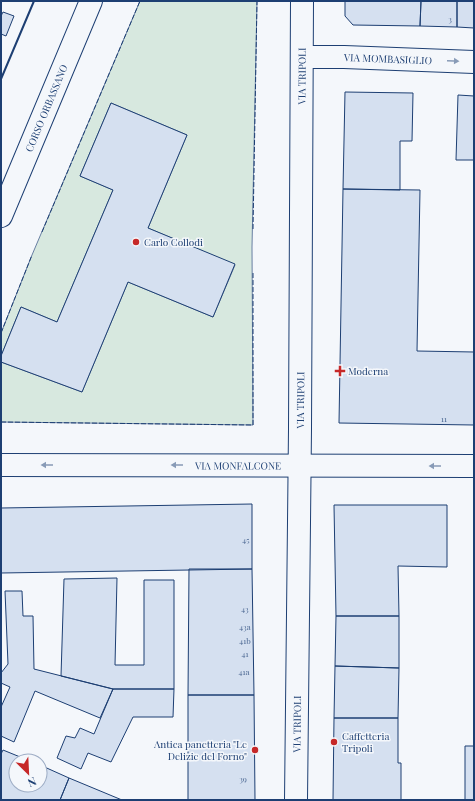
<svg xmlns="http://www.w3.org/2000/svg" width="475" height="801" font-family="'Playfair Display',serif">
<rect width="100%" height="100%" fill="#f4f7fb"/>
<path fill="#d7e8df" stroke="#687fa3" d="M140 1H257L252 247 253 425 1 422V362L82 392 128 282 213 317 235 265 148 228 187 135 111 103 80 176 113 190 57 322 21 307 1 356V333L32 255Z"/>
<path fill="#d5e0f0" stroke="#1d3f73" d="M345 1H421L420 26 353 25 345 16Z
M421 1H457V27L420 26Z
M457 1H474V28L457 27Z
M3 12 14 16 6 36 1 34V16Z
M345 92 413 93 412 141H400V190L343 189Z
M458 95 474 96V160H456Z
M111 103 187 135 148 228 235 264 213 317 128 282 82 392 1 362V356L21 307 57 322 113 190 80 176Z
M343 189 420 190 417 351 474 352V425L339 423Z
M252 504V569L1 573V508Z
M334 505H447V567L398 566 399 616H336Z
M189 569H252L254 695H188Z
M117 578 115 665H144V580H174V689H113L61 676 64 579Z
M5 591H22L23 616H33L34 669 113 689 100 718 35 691 14 742 1 736V707L10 687 1 683V673L8 664Z
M336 616H399V668L335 666Z
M335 666 399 668 398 718H334Z
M113 689H174L173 717H133L111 762 88 753 81 769 57 758 66 736 75 738 80 728 94 734Z
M188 695H254L255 800H188Z
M334 718H398V763H401V800H333Z
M465 746H474V800H465Z
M3 750 30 761H16V785H40V765L69 778 60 800H1V754Z
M69 778 122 800H60Z"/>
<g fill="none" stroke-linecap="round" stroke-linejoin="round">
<defs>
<g id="street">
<path id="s1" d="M303 57H344L474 62"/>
<path id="s2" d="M1 465 474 466"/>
</g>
<g id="secondary">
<path id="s3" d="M1 216 91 1"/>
<path id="s4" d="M296 800 300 429 302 1"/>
</g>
</defs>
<use href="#street" stroke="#1d3f73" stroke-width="24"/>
<use href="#secondary" stroke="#1d3f73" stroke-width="24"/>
<use href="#street" stroke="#f4f7fb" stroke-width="22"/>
<use href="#secondary" stroke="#f4f7fb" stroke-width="22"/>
<path stroke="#1d3f73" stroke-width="1" stroke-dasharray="5 2" stroke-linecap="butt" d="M253 229 257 1
M42 232 140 1
M1 333 32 255
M1 422 253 425V272"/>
<path stroke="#1d3f73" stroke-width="2" d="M1 79 34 1"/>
</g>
<defs><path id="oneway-solid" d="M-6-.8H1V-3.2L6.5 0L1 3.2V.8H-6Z"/></defs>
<g fill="#889bb7">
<use href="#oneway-solid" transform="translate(453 61) rotate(2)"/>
<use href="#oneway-solid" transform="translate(47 465) rotate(-180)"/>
<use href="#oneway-solid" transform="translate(177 465) rotate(-180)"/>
<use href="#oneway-solid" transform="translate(435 466) rotate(-180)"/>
</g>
<g fill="#c62828" stroke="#f4f7fb" stroke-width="1.5">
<circle cx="136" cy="242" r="4"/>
<path d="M338 365h4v4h4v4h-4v4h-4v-4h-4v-4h4z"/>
<circle cx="334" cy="742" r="4"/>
<circle cx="255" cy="750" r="4"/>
</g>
<g text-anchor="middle" stroke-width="3" stroke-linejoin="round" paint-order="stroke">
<g font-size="8" fill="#4b6792">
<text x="450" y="22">3</text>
<text x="444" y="422">11</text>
<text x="246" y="543">45</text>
<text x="245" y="612">43</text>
<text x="245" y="630">43a</text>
<text x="245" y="644">41b</text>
<text x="245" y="657">41</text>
<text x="244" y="675">41a</text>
<text x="243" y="782">39</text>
</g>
<g font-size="10" fill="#1d3f73" stroke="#f4f7fb">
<text dy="4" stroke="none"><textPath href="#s1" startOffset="85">VIA MOMBASIGLIO</textPath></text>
<text dy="4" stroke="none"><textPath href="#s4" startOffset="724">VIA TRIPOLI</textPath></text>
<text dy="4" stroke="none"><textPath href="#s3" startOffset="117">CORSO ORBASSANO</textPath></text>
<text dy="4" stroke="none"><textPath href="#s4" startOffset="400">VIA TRIPOLI</textPath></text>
<text dy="4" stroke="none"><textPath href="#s2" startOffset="237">VIA MONFALCONE</textPath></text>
<text dy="4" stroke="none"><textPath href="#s4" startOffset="76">VIA TRIPOLI</textPath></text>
</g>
<g font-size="10" fill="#1d3f73" stroke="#f4f7fb" text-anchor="start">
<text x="144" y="246">Carlo Collodi</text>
<text x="348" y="375">Moderna</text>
<text x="342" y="740">Caffetteria<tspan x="342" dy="12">Tripoli</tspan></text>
<text x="247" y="748" text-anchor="end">Antica panetteria "Le<tspan x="247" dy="12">Delizie del Forno"</tspan></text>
</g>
</g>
<rect width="475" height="801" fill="none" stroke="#1d3f73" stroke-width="4"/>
<g transform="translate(28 773) rotate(156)"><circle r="19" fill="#f4f7fb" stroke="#9eadc5"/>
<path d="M0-3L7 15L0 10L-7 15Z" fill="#c62828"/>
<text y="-6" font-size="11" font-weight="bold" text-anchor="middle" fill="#1d3f73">N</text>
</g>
</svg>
